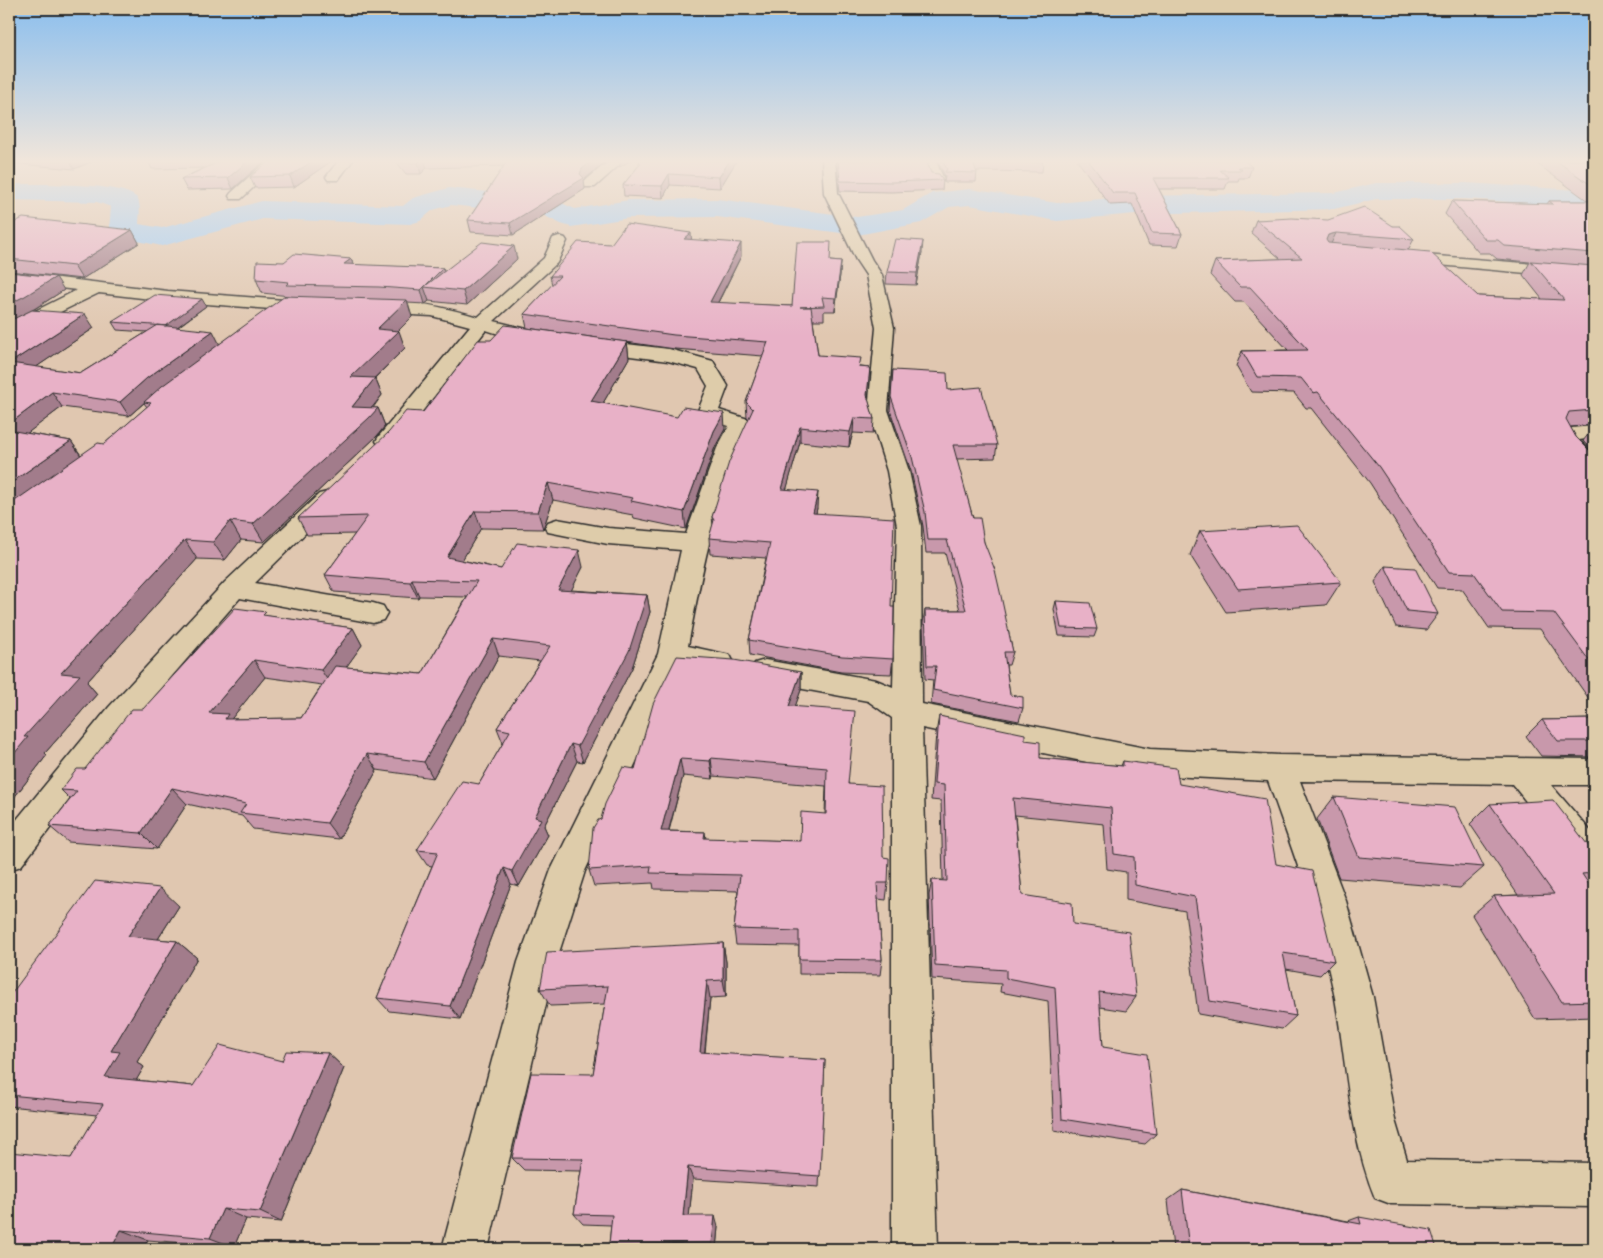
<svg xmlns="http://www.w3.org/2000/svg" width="1603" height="1258" font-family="'Comic Neue',sans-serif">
<rect width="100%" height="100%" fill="#e0c7b0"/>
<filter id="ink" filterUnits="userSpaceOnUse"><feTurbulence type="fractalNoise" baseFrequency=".02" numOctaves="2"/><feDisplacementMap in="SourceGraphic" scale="10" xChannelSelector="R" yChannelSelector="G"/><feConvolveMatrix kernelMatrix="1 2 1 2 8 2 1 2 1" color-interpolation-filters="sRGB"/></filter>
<g filter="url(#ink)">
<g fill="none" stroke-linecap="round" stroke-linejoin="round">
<path fill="#9dccf8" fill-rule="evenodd" d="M1376 183H1466L1594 191V207L1466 199H1376L1334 209 1135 214 1057 221 970 205 949 207 921 223 857 235 717 217 629 218 571 227 561 224 543 215 451 205 433 210 420 221 410 224 263 219 162 246 113 236 109 230 111 207 97 202 9 200V184C34 184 120 182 136 197 142 203 139 216 139 224L162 228 262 201 403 206 413 198 449 188 550 198 575 209 629 200 717 199 857 217 903 210 932 193 970 189 1057 203 1135 196 1334 193Z"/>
<defs>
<path id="street" d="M268 160H283L241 199H231L229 196 231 193Z
M339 160H353L338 180H328L326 177Z
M610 160H625L595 187H585L583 184 585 181Z
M822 160H835L838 193 872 260 882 275 894 328 888 410 909 471 921 526 922 704 1150 749 1279 755 1594 759V785H1551L1594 835V876L1582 871 1512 784 1300 781 1346 901 1373 997 1395 1120 1407 1160 1594 1163V1207L1391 1204 1375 1198C1349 1134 1347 1065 1335 998 1320 923 1293 852 1268 781L1150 775 922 728 938 1249H892V718L868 701 765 682 755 679 751 671 755 663 765 660 876 680 893 687 897 526 887 471 868 410 876 328 866 275 856 260 824 193Z
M923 160H935L944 179 942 182H932Z
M559 236 565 238 567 241 557 263 494 321 544 333 546 337 544 341C526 345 503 335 486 330L395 446 387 448 379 446 376 441 379 436 470 326 432 316 374 313 368 312 365 308 368 304C400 296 447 308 478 317L544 258 553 238Z
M1401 253 1594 269V279L1395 261 1393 258 1395 255Z
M9 272 168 291 311 302 317 303 320 307 317 311 311 312 168 301 99 293 9 337V324L77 290 9 282Z
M592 340 669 349 713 361 728 386 719 410 748 419 752 423C716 494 702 570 688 646L730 655 734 663 730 671 720 674 681 666 585 871 556 962 488 1249H442L518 962 551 870 658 654 681 550 608 544 548 532 545 527 548 522 557 519 608 528 686 534 717 448 729 426 700 417 697 413 708 386 698 369 668 361 585 350 583 346 585 342Z
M1594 426V438L1579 440 1594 455V475C1581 472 1558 447 1556 434L1559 429Z
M327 492 335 494 339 499 335 504 255 583 373 603 383 606 387 613 383 620 373 623 240 598 131 723 21 866 9 870V829L109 707 225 582 319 494Z"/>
</defs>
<use href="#street" stroke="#2b2b2b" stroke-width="3"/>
<use href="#street" fill="#deccaa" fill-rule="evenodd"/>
</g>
<path fill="#c898ab" stroke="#2b2b2b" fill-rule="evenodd" d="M9 160H96L74 169 9 163Z
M148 160H265L233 189 187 190 181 179 204 168 152 169Z
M333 160 294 187 255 188 250 177Z
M395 160H607L584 180 585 189 513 235 471 232 468 220 504 166 427 168 421 174H406Z
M737 160 720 188 670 185 663 198 624 196 623 185 639 165V161Z
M836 160H926L931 173 943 180 942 190 891 192 840 191Z
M937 160H1041L1043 162 1042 172 977 171 976 182H944L945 176Z
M1077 160H1244L1252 167 1248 178H1239L1238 181H1228L1225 189H1159L1182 234 1178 246 1149 245 1132 204 1110 205Z
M1532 160H1594V425L1570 427 1576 437 1594 455V706L1540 629 1489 628 1462 589 1437 588 1370 483 1311 408H1306L1294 393 1251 392 1236 366 1242 351 1288 350 1244 302H1235L1210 275 1215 261 1281 259 1251 233 1256 220 1393 226 1414 239 1408 250 1478 296 1542 299 1523 275 1530 262 1497 259 1490 253H1479L1445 214 1452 201 1547 204 1549 201H1588Z
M9 222 13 223 132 230 139 243 82 279 9 271Z
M692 240 741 256 718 303 792 306 830 261 841 262 840 275 835 311H824V320H813L818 355 861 367 870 368 867 396 874 419 873 434 853 433 849 447 800 442 786 490 817 508 816 513 891 607 893 659 891 674 841 672 750 655 749 640 766 558 710 554 709 538 713 525 712 517 749 419 747 417 746 402 763 356 675 349 527 328 524 314 552 285 550 276 611 244Z
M922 253 916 285 886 284 887 272Z
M351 259 354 265 443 268 444 272 517 259 467 305 429 301 425 304 407 303 412 317 398 331 405 348 375 378 382 395 373 408H378L385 426 377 436 264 542 241 540 225 560 197 559 87 682 97 694 45 753 47 755 9 804V515L10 514 9 513V272L64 290 33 310 94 328 36 367 81 373 147 332 117 330 112 322 206 306 178 327 220 344 290 296 262 293 256 279 284 262ZM144 403 147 407 104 444 81 455 71 441 27 433 62 407 129 416Z
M491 340 627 342 629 358 603 403 725 429 715 447 686 529 634 518 633 515 553 500 543 529 481 528 462 560 501 569 583 567 571 590 647 595 650 612 632 668 583 762 577 761 544 826 548 835 519 886 511 884 460 1019 389 1011 377 998 432 866 427 865 417 850 479 784 503 743 497 728 540 661 499 656 433 778 377 770 339 839 253 829 242 816 187 804 157 849 68 842 49 826 70 799 61 790 85 769 143 709 268 616 353 628 362 645 346 667 422 674 467 597 419 596 418 598 334 592 325 575 355 534 307 535 298 518 423 412ZM265 677 322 685 301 718 231 719Z
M893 370 948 390 997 445 995 458 956 459 973 518 984 542 1013 652 1009 665H1006L1010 695 1023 708 1019 721 931 704 933 680 925 679 923 623 925 610H960L945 553H926L923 526 911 471 890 410Z
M1594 427V453L1583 441Z
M1200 531 1341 582 1326 605 1226 612 1190 555Z
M1385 566 1438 614 1426 630 1396 627 1375 582Z
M1056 601 1097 629 1094 637 1059 636 1054 609Z
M801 672V690L795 706 849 784 883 857 888 883 886 900 878 899 882 960 880 975 799 974V946L736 945 734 929 738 891 654 889 653 883 594 886 589 870 601 819 635 769ZM683 776 713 779V776L826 786 825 814 800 841 706 839 705 832 669 831Z
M939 716 1025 740 1040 758 1121 766 1123 761 1179 784 1276 864 1334 961 1320 975 1286 969 1296 1016 1282 1029 1198 1014 1185 911 1126 900V872L1107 869 1104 824 1015 815 1022 895 1073 924 1136 997 1126 1011 1100 1007 1103 1047 1156 1134 1145 1144 1054 1130 1048 1001 1000 992 1001 984 932 979 929 895 932 880H943L941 801 931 800 936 733Z
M1594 719V757L1541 756 1526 736 1542 720Z
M1334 797 1484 867 1460 888 1339 878 1317 819Z
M1490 804 1594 853V883L1590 886 1594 892V1017L1535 1019 1472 915 1494 896 1518 895 1470 824Z
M179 906 158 939 177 941 197 958 137 1062 144 1067 136 1080 193 1086 282 1061 328 1053 344 1068 281 1222 246 1219 234 1247 148 1240 9 1249 71 1158 97 1115 9 1106V997Z
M723 943 726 962V997L710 998 705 1053 825 1060 819 1187 693 1179 689 1216 718 1227 716 1249H613L609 1244 611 1225 583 1224 574 1214 581 1171 524 1170 512 1158 593 1074 605 1004 550 1006 540 989Z
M1182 1190 1348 1221 1359 1217 1437 1249H1173L1168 1200Z"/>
<path fill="#a27c8b" stroke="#2b2b2b" d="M69 160H96L74 169Z
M249 160H265L233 189 228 178Z
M314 160H333L294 187 290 176Z
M421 160H424L427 168 421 174 418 163Z
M593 160H607L584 180 585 189 513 235 510 223 580 174 582 169Z
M620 160H631L620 167Z
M730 160H737L720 188 719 177Z
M669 174 670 185 663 198 662 186Z
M132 230 139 243 82 279 74 266Z
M691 233 692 245 684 239Z
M1336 233 1330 246 1322 249 1328 235Z
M923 241 922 253 916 285 917 273Z
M741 243V256L711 316 710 302Z
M514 246 517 259 467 305 463 291Z
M351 259 356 272 344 264Z
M841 262 840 275 835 311 836 298Z
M443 268 447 282 424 287 429 301 425 304 421 290Z
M56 277 64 290 34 309 9 322V304Z
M202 299 206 306 169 333 165 326Z
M407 300 412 317 389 340 399 331 405 348 358 394 351 377 377 329Z
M85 314 94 328 20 378 10 363Z
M213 331 220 345 156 392 129 416 120 402 147 378Z
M627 342 629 358 595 417 591 401Z
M375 378 382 395 359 424 352 407Z
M52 392 62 407 13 444 9 439V424Z
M378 408 385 426 377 436 264 542 253 524Z
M724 413 725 429 715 447 686 529 684 512 714 431Z
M854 418 853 433 849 447 850 432Z
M800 427V442L782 505V489Z
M71 441 81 456 9 508V484Z
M548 483 553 500 543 529 538 512Z
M818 492 817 508 813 528V513Z
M475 511 481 528 454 574 447 557Z
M230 521 241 540 225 560 213 542Z
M185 540 197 559 87 682 97 694 45 753 47 755 9 804V760L61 673Z
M579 550 583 567 563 607 558 590Z
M412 579 419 596 418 598 410 582Z
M647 595 650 612 632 668 583 762 578 746Z
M353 628 362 645 332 687 321 670Z
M493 639 499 656 433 778 424 762Z
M254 660 265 677 228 723 209 713Z
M801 672V690L789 724V706Z
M571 744 577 761 544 826 548 835 519 886 512 871 535 817Z
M367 754 377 770 339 839 327 823Z
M711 758 713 776V779L710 761Z
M680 759 683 776 664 848 661 831Z
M172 788 187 804 157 849 141 833Z
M504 868 511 884 460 1019 450 1006Z
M160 888 179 906 149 953 128 936Z
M177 941 197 958 137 1062 144 1067 130 1091 105 1077 111 1051Z
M723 943 726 962V997L723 980Z
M707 981 710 998 703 1068 700 1052Z
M328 1053 344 1068 281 1222 260 1212Z
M688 1167 693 1179 688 1227 683 1216Z
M223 1209 246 1219 234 1247 210 1238Z
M715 1216 718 1227 716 1249H715L712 1243Z
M121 1230 148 1240 143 1249H111Z"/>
<path fill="#e8b1c7" stroke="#2b2b2b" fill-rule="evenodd" d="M223 160H249L228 178 181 179Z
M270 160H314L290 176 250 177Z
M400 160H421L418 163H402Z
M508 160H593L582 169 580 174 584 178 510 223 468 220Z
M639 160H730L719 177 669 174 662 186 623 185 641 163 639 161Z
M838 160H926L931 173 939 174 943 180 892 182 840 181Z
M942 160H1041L1043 162H973L977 173 945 172 947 169Z
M1088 160H1244L1252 167H1238L1242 170H1220L1229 178H1153L1182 234 1152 233 1135 193H1113Z
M1555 160H1594V187Z
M1452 201 1553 204 1549 201H1594V253L1505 246 1498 240H1486Z
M1364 207 1393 226H1400L1414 239 1336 233 1328 235 1326 240 1328 243 1430 252 1478 296 1564 300 1531 261 1594 266V410L1569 412 1566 419 1576 437 1594 455V667L1554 613 1502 612 1474 573 1449 572 1379 467 1318 392 1313 393 1301 378 1257 377 1242 351 1308 350 1250 287H1240L1215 261 1302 258 1256 220 1292 218 1328 220Z
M23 218 132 230 74 266 9 259V222L13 223Z
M626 224 691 233 684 239 741 243 710 302 792 306 797 242H831L830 261 841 262 836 298 822 297 824 306 800 307H811L818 355 861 358 859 367 870 368 867 395 874 419 854 418 850 432 800 427 782 489 818 492 813 513 894 518 891 607H894L893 659 842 656 749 640 770 543 709 538 714 520 712 517 729 462 753 409 746 402 768 342 674 335 524 314 560 276H550L578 242 611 244Z
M895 239 923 241 917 273 887 272Z
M482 242 514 246 463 291 424 287Z
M294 254 351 259 344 264 443 268 421 290 379 287 286 285 289 282 256 279 257 261 284 262Z
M9 272 56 277 25 296 9 304Z
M155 295 202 299 166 326 112 322Z
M285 296 407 300 377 329 399 331 351 377 375 378 352 407 378 408 369 418 253 524 230 521 213 542 185 540 61 673 80 675 24 737H28L9 760V515L16 509H9V505L98 443 104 444 151 403 144 402 162 386Z
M32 310 85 314 10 363 81 373 158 325 213 331 147 378 120 402 52 392 9 424V321Z
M505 325 627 342 591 401 677 417 683 407 724 413 714 431 684 512 631 501 633 498 548 483 538 512 475 511 447 557 501 569 517 543 579 550 558 590 647 595 629 651 578 746 571 744 535 817 541 819 512 871 504 868 450 1006 377 998 438 852 417 850 462 781 479 784 510 731 497 728 550 646 493 639 424 762 367 754 327 823 240 813 246 804 172 788 141 833 49 826 77 791 61 790 77 769H85L132 709H143L235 608 266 612 263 615 353 628 321 670 254 660 209 713 228 714 225 719 301 718 335 666 422 674 477 581 412 579 410 582 325 575 368 516 298 518 389 432 406 411 423 412 478 340H491Z
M893 370 947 373 948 390 981 387 997 445H953L973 518H980L984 542 995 570 1001 596 1013 652H1004L1010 695 1023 697V708L933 690 936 666H927L925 610H966L947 540H928L925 512 912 457 891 397Z
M9 430 71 441 9 484Z
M1297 525 1341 582 1238 589 1200 531Z
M1385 566 1415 568 1438 614 1407 611Z
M1056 601 1090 603 1097 629 1061 628Z
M677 656 734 660 801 672 789 706 855 711 848 784 882 786 883 857 889 858 888 883H877L882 960 799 959V931L734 929 740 875 650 873 651 866 589 870 593 828 598 820 601 819 605 804 623 767 635 769 653 704ZM711 758 827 768 826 814 801 812 800 841 704 838 705 832 661 831 680 759 710 761Z
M939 716 1025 734V740L1040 742V758L1123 766V761L1176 768 1179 784 1265 799 1276 864 1312 871 1334 961 1283 953 1296 1016 1210 1001 1195 897 1135 885 1134 857 1114 854 1111 808 1013 798 1022 895 1072 903 1073 924 1129 932 1136 997 1099 992 1103 1047 1147 1054 1156 1134 1062 1119 1055 987 1006 978V970L935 965 932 880 947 881 944 785 934 784Z
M1594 719V741H1558L1542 720Z
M1334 797 1455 807 1484 867 1359 857Z
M1553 800 1594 853V873L1582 874 1594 892V1001L1562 1002 1494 896 1554 894 1490 804Z
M95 881 160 888 128 936 177 941 111 1051 120 1052 105 1077 193 1086 220 1045 282 1061 286 1051 328 1053 260 1212 223 1209 210 1238 121 1230 111 1249H9V1152L71 1158 103 1104 9 1095V997Z
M723 943V980L707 981 700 1052 825 1060 820 1176 688 1167 683 1216H715L712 1243 609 1244 612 1215 574 1214 583 1159 512 1158 531 1073 593 1074 608 986 540 989 547 952Z
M1182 1190 1361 1224 1359 1217 1431 1230 1437 1249H1189Z"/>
</g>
<linearGradient id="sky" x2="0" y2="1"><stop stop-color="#8abeee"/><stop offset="0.48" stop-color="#f1e6db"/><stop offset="1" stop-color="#f1e6db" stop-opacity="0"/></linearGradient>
<rect width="1603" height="336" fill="url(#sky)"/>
<rect width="1603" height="1258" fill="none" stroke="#deccaa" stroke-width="30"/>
<rect x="15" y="15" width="1573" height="1228" fill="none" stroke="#2b2b2b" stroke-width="2" filter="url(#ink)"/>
</svg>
